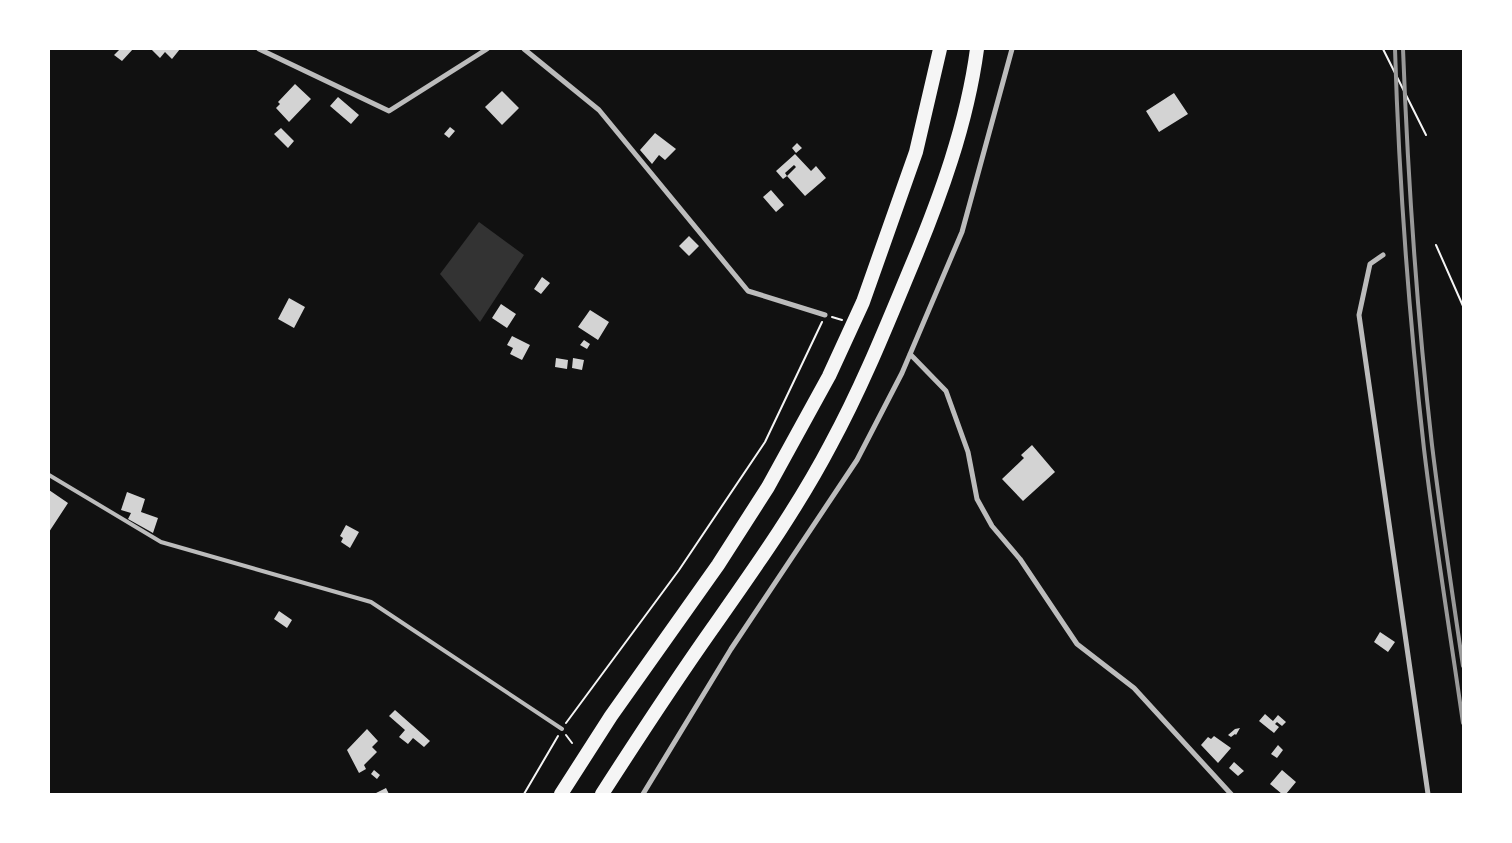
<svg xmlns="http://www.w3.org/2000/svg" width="1512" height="843" font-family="Overpass,sans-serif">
<rect width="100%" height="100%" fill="#111"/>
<path fill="#333" d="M479 222 524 255 480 322 440 274Z"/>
<path fill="#d3d3d3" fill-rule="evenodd" d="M120 49H133L122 61 114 55Z
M151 49H180L172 59 165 52 160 58Z
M295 84 311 99 289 122 276 108 280 104 278 102Z
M502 91 519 108 502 125 485 107Z
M1174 93 1188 114 1159 132 1146 111Z
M338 97 359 115 351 124 330 106Z
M450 127 455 131 449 138 444 134Z
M281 128 294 141 288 148 274 134Z
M655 133 676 149 665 160 659 155 652 164 640 150Z
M797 143 802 148 796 153 792 148Z
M795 154 811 171 816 166 826 178 805 196 787 176 783 179 776 171ZM794 165 796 167 787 176 785 173Z
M771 190 784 205 776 212 763 197Z
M689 236 699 246 689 256 679 246Z
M542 277 550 283 541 294 534 289Z
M289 298 305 307 294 328 278 319Z
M501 304 516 314 507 328 492 318Z
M590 310 609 322 598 340 578 327Z
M512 336 530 345 522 360 510 354 513 348 507 345Z
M584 340 590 344 587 349 580 345Z
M556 358 568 360 567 369 555 367Z
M573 358 584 360 582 370 572 368Z
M1032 445 1055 472 1023 501 1002 479 1024 458 1021 455Z
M49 490 68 503 49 532Z
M127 492 145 499 141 512 158 518 153 533 128 519 131 513 121 510Z
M346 525 359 532 350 548 341 542 343 538 340 536Z
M279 611 292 620 287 628 274 619Z
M1380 632 1395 642 1388 652 1374 642Z
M395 710 430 741 424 747 413 738 408 744 399 737 405 730 389 716Z
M1265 714 1273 721 1278 715 1286 722 1282 726 1277 722 1275 724 1279 727 1274 733 1259 721Z
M1240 728 1236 735 1235 734 1231 737 1228 735 1235 729Z
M367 729 378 741 372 747 377 752 364 765 366 769 359 773 347 750Z
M1214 736 1231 748 1218 763 1201 745 1208 737 1211 739Z
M1278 745 1283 750 1277 758 1271 754Z
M1234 762 1244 771 1238 776 1229 768Z
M374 770 380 775 377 779 371 774Z
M1282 770 1296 782 1286 794H1282L1270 784Z
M386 788 389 794H374Z"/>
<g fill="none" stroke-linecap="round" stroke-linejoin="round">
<path stroke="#f5f5f5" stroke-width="2" d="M1383 49 1426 135
M1436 245 1463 306
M832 317 842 320
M566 723 679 570 765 442 822 322
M566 735 572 743
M524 794 558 736"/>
<path stroke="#bcbcbc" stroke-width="4" d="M49 475 161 542 371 602 562 729"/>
<path stroke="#bcbcbc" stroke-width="5" d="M259 49 389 111 487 49
M524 49 599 110 748 291 825 315
M1383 255 1370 264 1359 315 1428 794
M910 354 946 391 968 452 977 499 992 526 1020 559 1077 644 1134 688 1231 794
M643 794 731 649 857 460 902 373 962 232 1012 49"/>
<path stroke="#f5f5f5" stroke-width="14" d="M561 794 611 716 718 565 768 487 829 376 863 302 916 152 940 49
M602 794C638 738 674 683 712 629 754 569 797 509 831 444 862 387 886 327 911 267 940 198 967 124 977 49"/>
<path stroke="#9a9a9a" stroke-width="4" d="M1395 49C1399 182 1409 316 1424 449 1435 541 1450 632 1463 723
M1403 49C1408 181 1417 314 1432 445 1441 519 1452 592 1463 666"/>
</g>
<rect width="1512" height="843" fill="none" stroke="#ffffff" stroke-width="100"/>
</svg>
